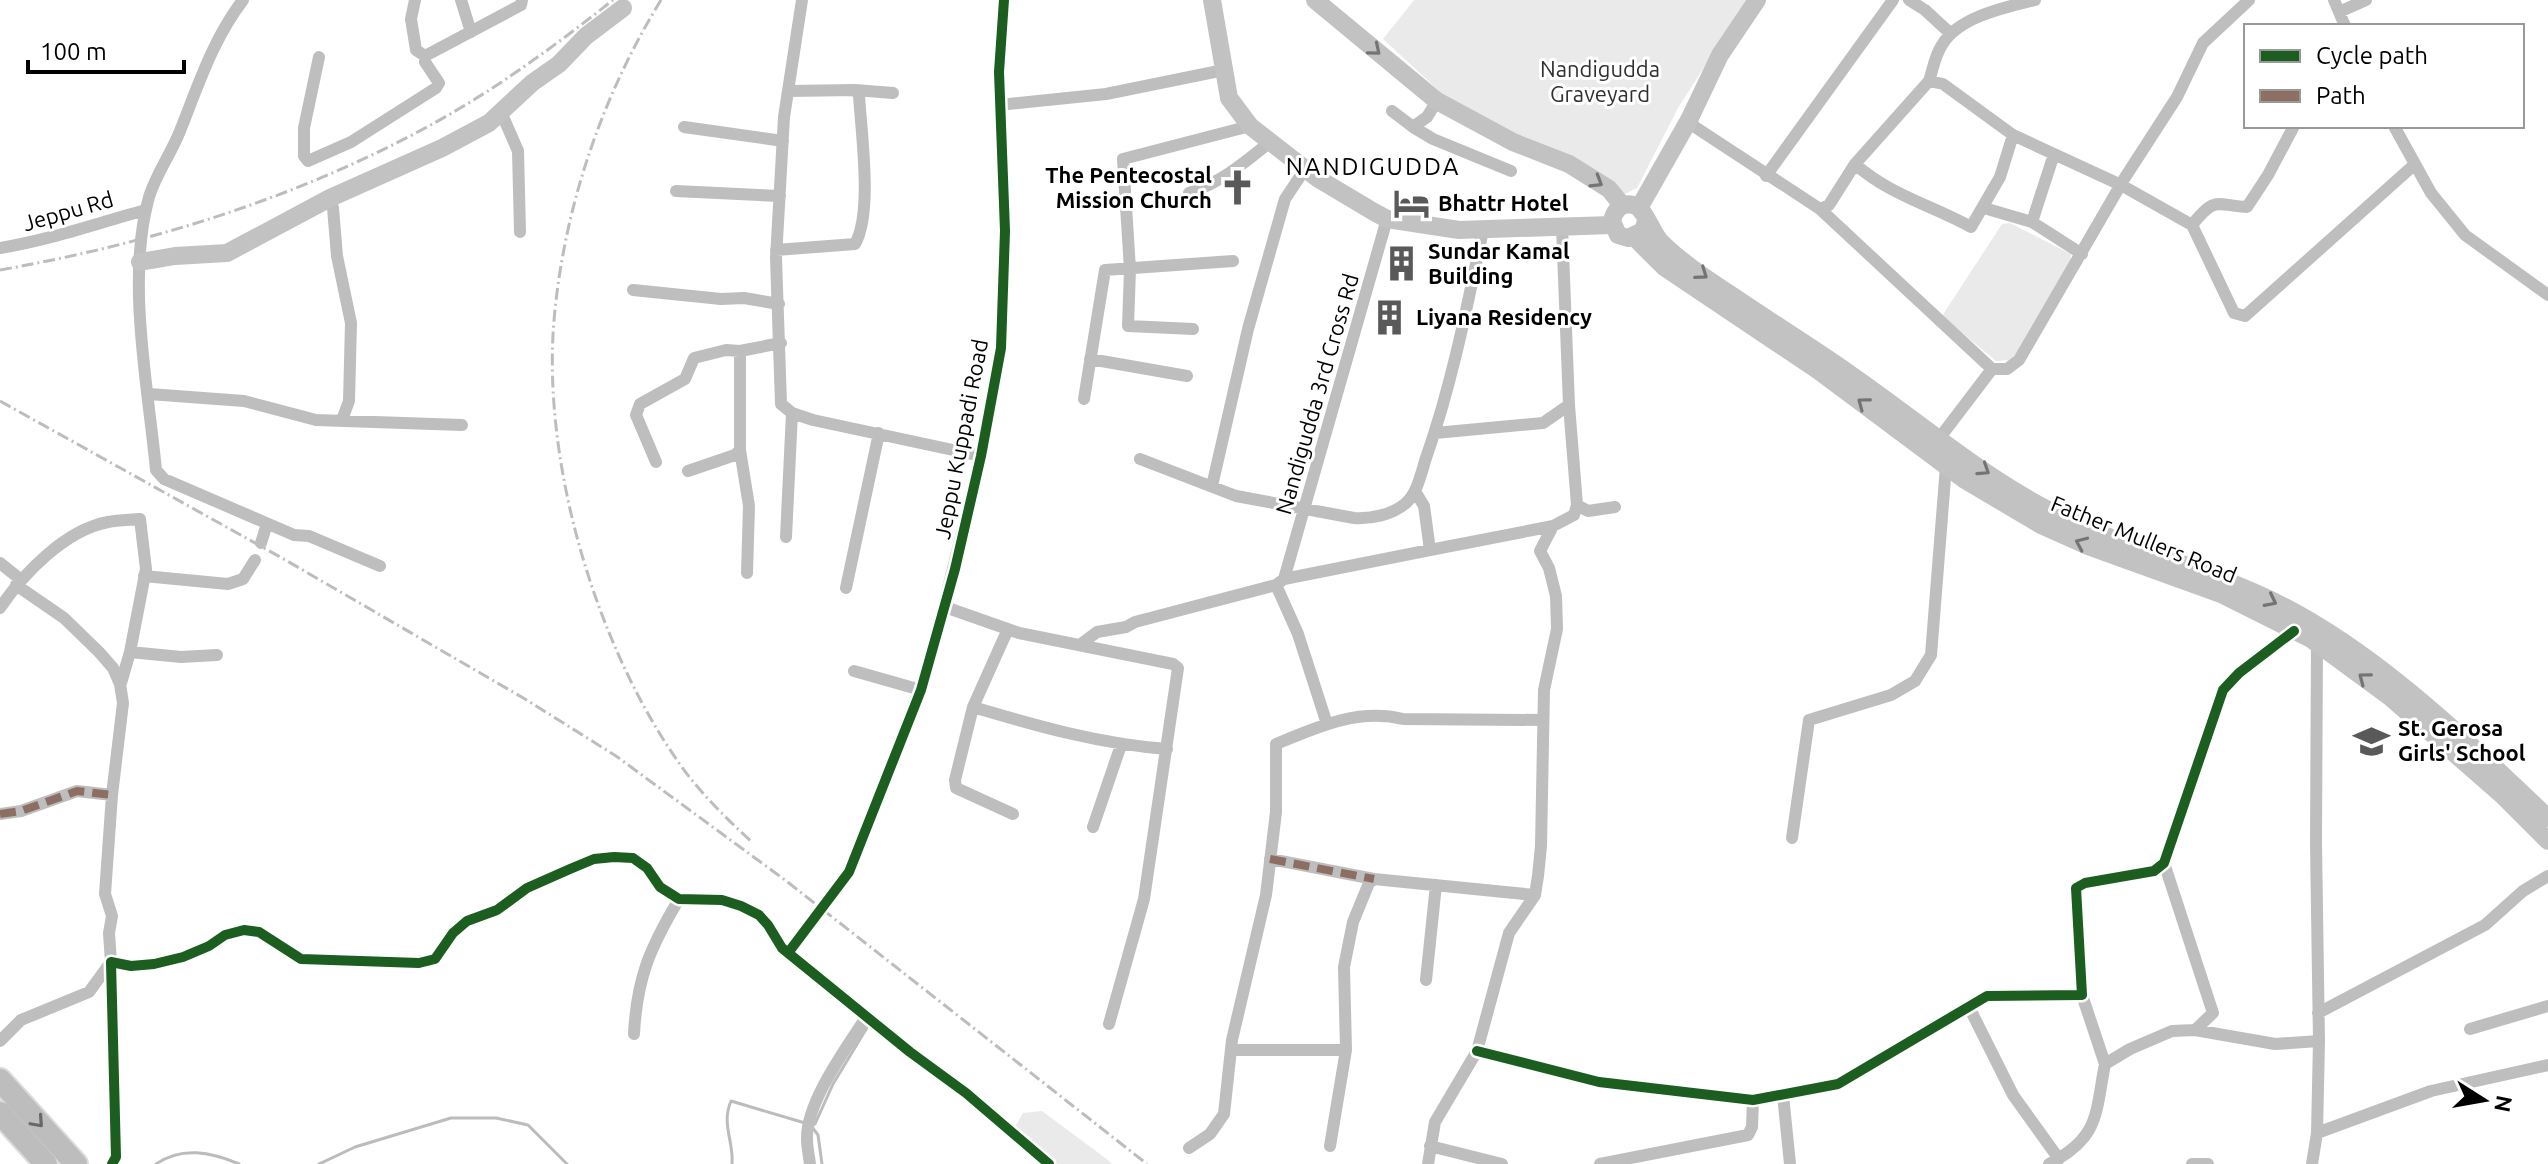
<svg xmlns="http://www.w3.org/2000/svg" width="2548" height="1164" font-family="Ubuntu,sans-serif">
<rect width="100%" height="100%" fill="#fff"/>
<path fill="#eaeaea" d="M1414 0H1747L1678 108 1637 188 1625 194 1563 154 1520 138 1449 100 1383 39Z
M2010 223 2071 254 2070 266 2013 360 1996 361 1942 316 2002 224Z
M1042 1111 1108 1160 1112 1164H1040L1010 1136 1023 1113Z"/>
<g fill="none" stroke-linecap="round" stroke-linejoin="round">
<path stroke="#bcbcbc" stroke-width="3" d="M815 1124 833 1084 868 1026
M812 1127 818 1135 822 1164
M156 1164C182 1146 211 1152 239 1164
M319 1164 355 1147 451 1118H496L528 1125 567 1164
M732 1164C734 1142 721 1124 731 1101L805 1123"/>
<path stroke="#d9d9d9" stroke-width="12" stroke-dasharray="12 6" stroke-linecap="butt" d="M797 941 843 882 869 823"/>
<defs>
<path id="highway" d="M0 1080 76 1164
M0 1113 46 1164"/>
</defs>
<use href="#highway" stroke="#dbdbdb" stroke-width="26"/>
<path stroke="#bebebe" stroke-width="12" d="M243 0C213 39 198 86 180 131 171 154 156 174 149 197 126 279 148 386 156 470L164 479 294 535 309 536 380 566
M461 0 471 32
M802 0 784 117 776 258 781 404 792 413 813 420 981 456
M1909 0 1925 10 1951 34
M2334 0 2345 26
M2339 12 2366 0
M425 56 521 5 522 0
M319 57 304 128V156L308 161 351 142 436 88 439 83 425 62V56L416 50 411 19 415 0
M1929 81C1933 69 1935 55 1942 45 1958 17 2006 7 2035 0
M855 90 893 93
M999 105 1106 94 1224 70
M1392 111 1413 127 1427 117 1437 101
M501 112 518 151 520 232
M1689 120 1695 127 1820 209 1829 205 1855 164 1929 81 1943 84 2013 135 2121 185 2192 225 2234 313 2245 316 2414 165
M2394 126 2431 193 2465 235 2548 295
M684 127 783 141
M1413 127 1433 139 1511 171
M1855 164C1888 194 1933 206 1971 227L2000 177 2013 135
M1766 176 1893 0
M676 191 780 196
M1189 193C1222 182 1244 163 1270 142
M330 198 333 208 337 256 351 323 349 401 342 420
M1984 208 2032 222 2082 254
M1820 209 1992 369H2007L2019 360 2124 179 2177 97 2203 43 2249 0
M2032 222 2054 154
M2192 225C2215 196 2215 205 2247 207L2268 175 2294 126
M0 248C50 240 97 223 146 210
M776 250 855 244C873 213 861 132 859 95L855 90 788 91
M633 290 721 299 744 298 779 304
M1193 329 1128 326 1130 269 1123 159 1250 126
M1090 359 1187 376
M149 394 244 401 316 420 462 425
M1084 399 1105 270 1233 261
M1435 433 1543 423 1569 405
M1938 440 1992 369
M740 450 749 506 747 573
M1140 459 1236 496 1354 518C1371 519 1392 515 1406 503 1418 492 1421 473 1426 458 1452 384 1467 307 1483 230
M656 462 636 415 640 404 685 379 694 358 726 350 740 351
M688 471 735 455 740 450V351L781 343
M1212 486 1248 329 1285 199 1305 169
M1415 491 1424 506 1430 550 1553 526 1574 515 1577 505 1569 405 1562 227
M1577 505 1588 511 1615 507
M786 537 792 413
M261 543 267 524
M0 563 20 579
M144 576 228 584 243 579 255 560
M1284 579 1387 219
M1276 585 1298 634 1327 724
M846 588 879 433
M945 607 1019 633 1173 664 1178 668 1144 899 1109 1024
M0 608C23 574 65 530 108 522 118 520 129 520 140 519L146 569 130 652 121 683
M1008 629 973 707 955 780 956 788 1013 814
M1081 644 1097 632 1126 627 1135 622 1276 585 1284 579 1430 550
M130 652 181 657 217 655
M854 671 921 690
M973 707C1037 726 1100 744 1167 749
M0 814 21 811 77 791 112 795
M869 823 930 661 981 456 1001 348 1005 231 999 72 1004 0
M1093 827 1121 745
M1792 838 1809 720 1891 695 1915 681 1931 655 1946 466
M1270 859 1374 879
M2164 863 2213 1013 2195 1030
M1426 980 1436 885
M2082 995 2105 1064
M1969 1007 2013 1095 2059 1159
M2318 1013 2485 925 2523 891 2548 876
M2470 1029 2548 1006
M634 1034C637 977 650 948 679 899
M0 1041 21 1020 89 992 111 962 109 933 112 916 105 894 112 795 123 703 120 684 113 668 99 652 64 618 16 585
M1231 1050H1346
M1477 1051 1599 1082 1753 1100 1838 1084 1987 996 2082 995 2076 888 2085 883 2154 871 2164 863 2223 690 2239 673 2294 631
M1783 1095 1790 1164
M2317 1133 2319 1041 2316 843 2317 640
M1330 1146 1346 1050 1344 967 1353 922 1369 883 1374 879 1535 895
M1430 1146 1502 1164
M1189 1148 1210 1134 1224 1114 1232 1040 1266 895 1276 812V744C1317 727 1358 708 1403 719L1542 720
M112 1164 116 1157 111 962 131 966 154 964 183 957 209 946 225 935 244 930 259 932 301 959 419 963 435 959 453 933 467 921 497 910 527 888 570 869 594 859 614 857 633 858 647 868 660 887 679 899 722 900 741 906 759 915 768 925 782 948 910 1052 966 1093 1049 1164
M810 1164C809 1156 807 1147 807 1139 806 1102 847 1047 867 1016
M1428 1164 1435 1122 1477 1051 1509 933 1535 895 1538 876 1541 846 1544 690 1557 629 1556 596 1549 568 1540 551 1553 526
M1600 1164 1748 1135 1752 1127 1753 1100
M2049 1164C2100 1137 2095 1115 2105 1064L2130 1049 2172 1031 2195 1030 2275 1044 2319 1041
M2192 1164H2208
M2312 1164 2317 1133 2431 1091 2548 1065"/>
<path stroke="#c2c2c2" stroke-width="18" d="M1212 0 1229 98 1250 126 1317 178 1374 212 1387 219 1459 230 1612 225
M1315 0 1437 101 1513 142 1569 164 1609 189 1622 205
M1639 208 1689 120 1720 55 1757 0
M1646 221 1643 231 1628 238 1618 235 1612 221C1614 211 1621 202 1633 205 1645 207 1651 232 1661 242 1685 266 1715 284 1743 303 1780 328 1818 351 1854 377 1920 423 1982 477 2054 513 2121 546 2194 565 2262 596 2368 644 2464 738 2548 818
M1634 237 1664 267 1819 371 1965 480 2041 525 2088 546 2221 594 2311 639 2390 697 2502 795 2548 841
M140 262 175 256 227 253 330 198 442 148 489 123 532 83 559 64 586 36 623 8"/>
<use href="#highway" stroke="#bdbdbd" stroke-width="22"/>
<path stroke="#bdbdbd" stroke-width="3" stroke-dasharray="12 4 2 4" stroke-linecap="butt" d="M661 0C602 96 564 207 554 320 542 464 596 645 679 763 700 793 726 818 753 843
M0 270C148 244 294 199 427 127 492 92 555 46 613 0
M0 401 282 558 525 699 616 756 785 880 1147 1164"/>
<path stroke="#8d6e63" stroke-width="8" stroke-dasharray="16 8" stroke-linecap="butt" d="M0 814 21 811 77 791 112 795
M1270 859 1374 879"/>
<defs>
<path id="cycleway" d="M788 953 849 872 921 690 955 569 981 456 1001 348 1005 231 999 72 1004 0
M1477 1051 1599 1082 1753 1100 1838 1084 1987 996 2082 995 2076 888 2085 883 2154 871 2164 863 2223 690 2239 673 2294 631
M112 1164 116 1157 111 962 131 966 154 964 183 957 209 946 225 935 244 930 259 932 301 959 419 963 435 959 453 933 467 921 497 910 527 888 570 869 594 859 614 857 633 858 647 868 660 887 679 899 722 900 741 906 759 915 768 925 782 948 910 1052 966 1093 1049 1164"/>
</defs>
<use href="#cycleway" stroke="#fff" stroke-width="15"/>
<use href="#cycleway" stroke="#1b5e20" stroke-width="10"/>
</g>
<defs><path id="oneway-chevron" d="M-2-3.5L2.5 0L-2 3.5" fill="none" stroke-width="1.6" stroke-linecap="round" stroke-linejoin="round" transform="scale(2)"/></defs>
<g stroke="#747474">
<use href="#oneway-chevron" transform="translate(1375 50) rotate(40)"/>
<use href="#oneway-chevron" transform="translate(1597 182) rotate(31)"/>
<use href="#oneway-chevron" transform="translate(1702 274) rotate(35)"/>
<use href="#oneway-chevron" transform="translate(1863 403) rotate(-143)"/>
<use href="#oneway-chevron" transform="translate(1984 470) rotate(33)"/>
<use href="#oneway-chevron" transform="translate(2081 543) rotate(-156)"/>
<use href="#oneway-chevron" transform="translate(2271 601) rotate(27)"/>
<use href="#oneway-chevron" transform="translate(2364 678) rotate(-143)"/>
</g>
<use stroke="#686868" href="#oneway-chevron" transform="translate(38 1122) rotate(48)"/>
<defs>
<symbol id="church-bare" viewBox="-9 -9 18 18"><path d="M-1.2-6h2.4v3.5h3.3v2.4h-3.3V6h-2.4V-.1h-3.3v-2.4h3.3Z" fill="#595959" stroke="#fff" stroke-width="2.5" paint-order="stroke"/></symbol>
<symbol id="hotel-bare" viewBox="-9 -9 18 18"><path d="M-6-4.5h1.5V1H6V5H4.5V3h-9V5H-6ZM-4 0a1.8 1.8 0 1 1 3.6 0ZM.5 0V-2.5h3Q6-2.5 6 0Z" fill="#595959" stroke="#fff" stroke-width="2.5" paint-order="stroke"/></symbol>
<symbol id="building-bare" viewBox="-9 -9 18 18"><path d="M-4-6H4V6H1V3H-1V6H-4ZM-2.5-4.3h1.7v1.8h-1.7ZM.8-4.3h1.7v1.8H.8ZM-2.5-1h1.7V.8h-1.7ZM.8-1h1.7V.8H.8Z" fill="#595959" stroke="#fff" stroke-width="2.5" paint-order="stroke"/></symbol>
<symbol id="school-bare" viewBox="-9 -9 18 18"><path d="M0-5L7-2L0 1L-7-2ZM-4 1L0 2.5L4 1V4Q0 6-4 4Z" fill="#595959" stroke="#fff" stroke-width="2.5" paint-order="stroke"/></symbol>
</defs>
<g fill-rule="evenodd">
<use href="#church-bare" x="1212" y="162" width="51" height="51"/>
<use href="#hotel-bare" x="1386" y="178" width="51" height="51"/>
<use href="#building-bare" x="1376" y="238" width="51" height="51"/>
<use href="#building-bare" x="1364" y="292" width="51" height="51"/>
<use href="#school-bare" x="2346" y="716" width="51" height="51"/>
</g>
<g text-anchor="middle" stroke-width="6" stroke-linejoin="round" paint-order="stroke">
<g font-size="22" fill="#303030" stroke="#fff">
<text x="1600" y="77">Nandigudda<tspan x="1600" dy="25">Graveyard</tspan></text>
</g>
<g font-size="22" font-weight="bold" fill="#000" stroke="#fff" text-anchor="start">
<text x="1212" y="183" text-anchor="end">The Pentecostal<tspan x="1212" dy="25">Mission Church</tspan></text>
<text x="1438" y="211">Bhattr Hotel</text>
<text x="1428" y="259">Sundar Kamal<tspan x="1428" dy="25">Building</tspan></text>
<text x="1416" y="325">Liyana Residency</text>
<text x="2398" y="736">St. Gerosa<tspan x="2398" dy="25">Girls' School</tspan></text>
</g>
<g font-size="22" fill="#000" stroke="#fff">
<text transform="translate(68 211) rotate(-16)" y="8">Jeppu Rd</text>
<text transform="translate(1317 394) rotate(-74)" y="8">Nandigudda 3rd Cross Rd</text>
<text transform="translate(961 439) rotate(-79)" y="8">Jeppu Kuppadi Road</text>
<text transform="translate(2144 539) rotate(22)" y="8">Father Mullers Road</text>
</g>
<g font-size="24" letter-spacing="2" fill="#000" stroke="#fff">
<text x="1373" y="175">NANDIGUDDA</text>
</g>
</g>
<rect x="2244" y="24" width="280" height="104" fill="#ffffff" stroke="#999999" stroke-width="2"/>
<rect x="2260" y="50" width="40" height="12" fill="#1b5e20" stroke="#999999" stroke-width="2"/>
<text x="2316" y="64" font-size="24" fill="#000000">Cycle path</text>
<rect x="2260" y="90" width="40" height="12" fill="#8d6e63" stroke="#999999" stroke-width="2"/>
<text x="2316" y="104" font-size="24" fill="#000000">Path</text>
<g transform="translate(2484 1100) rotate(101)" stroke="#ffffff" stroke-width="6" paint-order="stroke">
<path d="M0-6L14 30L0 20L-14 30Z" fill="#000000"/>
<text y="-12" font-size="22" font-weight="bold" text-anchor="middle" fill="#000000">N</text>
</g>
<path d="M28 60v12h156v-12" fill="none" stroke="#000000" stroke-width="4"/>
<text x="40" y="60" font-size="24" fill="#000000" stroke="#ffffff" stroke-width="6" paint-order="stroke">100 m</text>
</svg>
